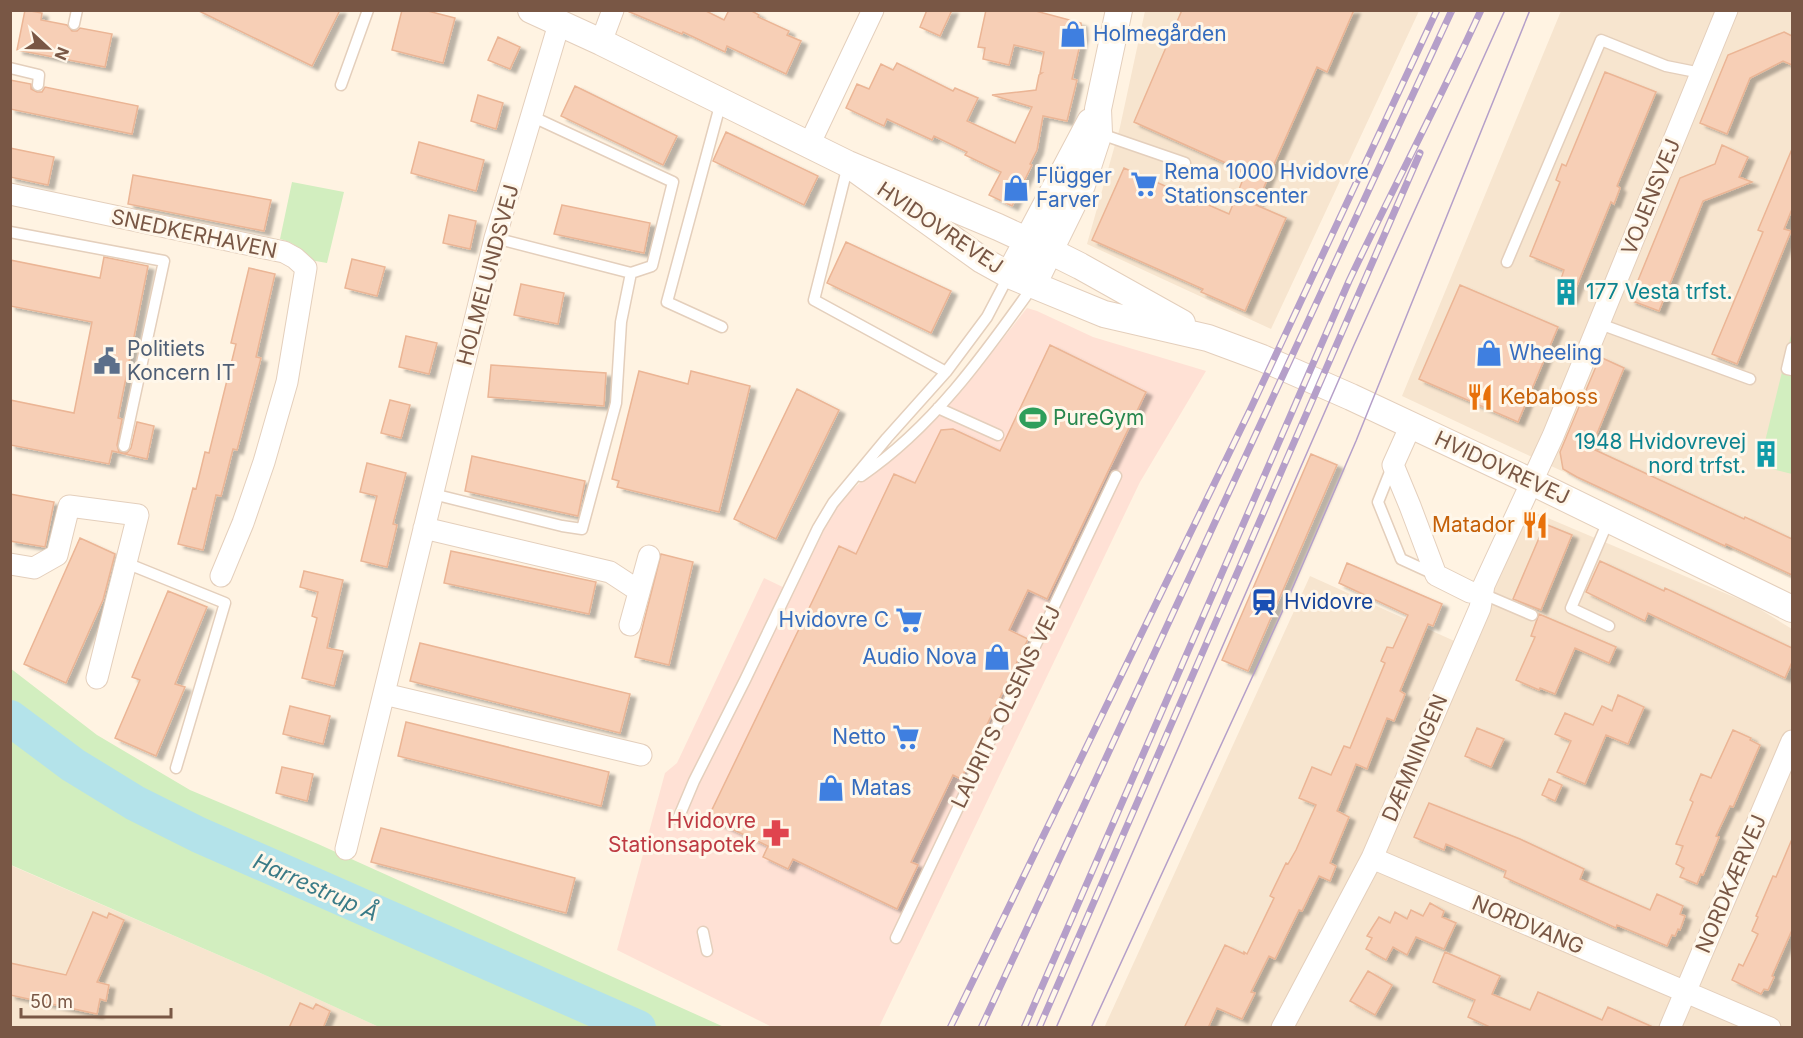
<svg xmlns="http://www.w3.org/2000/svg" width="1803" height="1038" font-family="Inter,sans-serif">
<defs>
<filter id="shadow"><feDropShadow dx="6" dy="4" stdDeviation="1.5" flood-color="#0004"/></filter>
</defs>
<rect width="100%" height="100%" fill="#fff3e2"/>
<path fill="#f7e5cf" d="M1145 11H1419L1271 329 1087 244 1120 127Z
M1561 11H1792V579L1402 396Z
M1529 510 1753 605 1792 629V1027L1104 1028 1310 576 1461 644Z
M10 865 267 976 379 1027H11Z"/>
<path fill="#ffe1d5" d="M1027 308 1037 311 1093 337 1206 371 1140 482 879 1027H772L617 950 665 773 677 763 764 578 791 591 794 590 806 561 825 523 848 493 934 420 961 392Z"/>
<path fill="#d2eebf" d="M292 182 344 192 327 263 310 260C301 248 294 243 280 239Z
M1792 331V474L1759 466Z
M10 668 97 735 190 790 318 844 724 1027H379L267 976 11 865Z"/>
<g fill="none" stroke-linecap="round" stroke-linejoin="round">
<path stroke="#b4e3ea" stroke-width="36" d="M10 718 73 765 135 803 199 835 638 1028"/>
</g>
<path fill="#f7cfb6" stroke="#ebb595" stroke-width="1.5" filter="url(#shadow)" d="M25 10 42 13 41 20 67 25 72 31H77L80 28 112 34 105 67 17 50Z
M197 10H340L312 66Z
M402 10H424L455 18 443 63 392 50Z
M625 10H704L724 20 729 10H750L759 15 758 17 789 31 787 35 801 41 786 74 727 46 725 52 683 32 682 34Z
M927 10H952L940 36 920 27Z
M986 10H1032L1081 23 1082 36 1072 79 1077 80 1067 121 1043 116 1037 150 1030 164 1032 165 1012 206 989 195 1001 172 965 155 967 152 934 136 932 140 887 119 884 126 846 108 857 84 869 89 881 64 893 70 897 63 953 91 955 88 978 98 967 121 1015 143 1032 107 992 95 1036 90 1039 75 1042 73H1040L1044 52 1014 45 1009 65 983 59 985 48 978 47Z
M1182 10H1354L1327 72 1317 67 1256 205 1286 218 1245 311 1201 292 1203 289 1092 240 1124 168 1229 214 1246 172 1134 122Z
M1784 32 1792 36V65L1783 61 1750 78 1727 134 1700 123 1728 55Z
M498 37 520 47 510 69 488 60Z
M1605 72 1656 92 1617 186 1620 188 1614 204 1611 202 1571 300 1556 294 1564 270 1530 256 1560 182 1556 180 1562 164 1566 166Z
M10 80 31 84V89L37 92H42L45 87 138 106 132 134 10 109Z
M575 86 677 136 663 165 561 116Z
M478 95 503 103 496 129 471 121Z
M726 132 818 176 804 205 713 161Z
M419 142 484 160 476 191 411 173Z
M1722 145 1748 157 1739 177 1752 182 1703 201 1659 311 1630 300 1680 178 1715 164Z
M10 148 54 157 48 185 10 177Z
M1792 149V209L1784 229 1791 231 1737 364 1712 354 1763 232 1758 230Z
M133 175 271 200 264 231 128 204Z
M562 205 650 223 644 253 554 234Z
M449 215 476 221 470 249 443 243Z
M846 242 951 291 931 333 827 283Z
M104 257 148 266 118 418 122 419 117 445 119 452 127 453 131 448 137 422 154 426 147 459 112 451 109 464 10 445V400L74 413 92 322 10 306V260L100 278Z
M352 259 385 267 377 296 345 288Z
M249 268 275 274 256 357 261 358 237 450 233 449 221 496 216 495 203 550 178 544 193 488 196 489 205 452 209 453 236 344 231 343Z
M521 284 564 293 558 324 514 315Z
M1460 285 1558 327 1518 422 1419 379Z
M406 336 437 343 429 374 399 367Z
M1050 345 1146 392 1047 599 1028 590 1009 630 1028 639 961 779 953 775 911 862 918 865 897 909 793 859 788 869 763 857 768 846 708 818 839 546 856 554 894 474 915 483 941 430 953 429 1000 451Z
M1600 357 1624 368 1591 448 1744 519 1745 517 1792 539V575L1726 544 1725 546 1577 477 1563 469 1560 452Z
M491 365 606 373 604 406 488 397Z
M639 371 688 384 691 371 750 386 719 512 617 487 619 481 612 479Z
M797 389 839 410 776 539 734 519Z
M390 400 410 405 401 438 381 433Z
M1311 454 1337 465 1248 671 1222 660Z
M472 456 585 481 578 516 465 491Z
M367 463 406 473 393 524 397 525 387 567 361 561 377 496 360 492Z
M10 494 54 502 45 547 10 541Z
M1545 524 1572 535 1541 610 1513 599Z
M80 538 115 554 103 600 66 683 24 664Z
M451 551 596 582 589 614 444 583Z
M661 554 693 562 669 665 635 657Z
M1600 561 1664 591 1665 588 1792 648V662L1785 678 1648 613 1645 621 1586 592Z
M1347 563 1442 604 1433 626 1428 624 1400 691 1405 694 1394 721 1387 718 1367 769 1356 764 1337 811 1349 817 1330 863 1336 866 1330 881 1319 876 1302 911 1299 910 1275 959 1269 956 1251 992 1255 993 1242 1019 1217 1008 1208 1028H1184L1225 945 1244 954V952L1247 954 1274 898 1270 896 1286 863 1288 864 1296 850 1316 805 1299 798 1312 767 1331 775 1344 746 1350 748 1385 663 1381 661 1387 647 1393 648 1408 615 1339 583Z
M304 571 343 580 327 648 343 651 334 686 302 678 317 618 312 616 318 592 300 587Z
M168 591 207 607 175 684 185 687 156 756 115 738 140 680 132 677Z
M1539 614 1616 647 1609 663 1575 648 1555 694 1540 688 1539 690 1516 680 1535 637 1531 636Z
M420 643 630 694 620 733 410 681Z
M1618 695 1644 707 1628 744 1606 735 1585 784 1557 772 1571 741 1555 734 1565 713 1593 725 1602 706 1612 711Z
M290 706 330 716 323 744 283 734Z
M406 722 609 772 601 806 398 756Z
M1477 728 1504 739 1491 767 1465 756Z
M1733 730 1751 738 1750 740 1760 745 1733 807 1730 806 1716 836 1719 837 1703 875 1701 874 1697 884 1680 877 1684 868 1676 864 1683 846 1676 844 1693 802 1690 800 1701 774 1711 778Z
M282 767 313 774 307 801 276 793Z
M1549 779 1562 785 1555 801 1542 795Z
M1429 803 1520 839 1584 869 1580 879 1650 910 1657 894 1683 906 1680 914 1685 916 1680 930 1678 929 1675 936 1672 935 1667 946 1617 925 1616 928 1504 877 1506 871 1446 844 1444 850 1414 837Z
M381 828 575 878 566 913 371 862Z
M1792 839V930L1772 976 1774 977 1768 990 1764 989 1761 994 1732 980 1739 964 1743 966 1758 934 1752 931 1758 917 1756 916 1773 876 1776 877Z
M1430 903 1444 911 1442 917 1456 923 1444 949 1416 937 1407 955 1393 947 1386 960 1366 949 1372 938 1367 936 1379 917 1390 923 1395 912 1407 919 1411 910 1423 916Z
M93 912 107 918 109 913 124 920 97 982 109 985 106 1001 100 999 97 1014 10 995V963L66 975Z
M1445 952 1500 976 1492 994 1530 1010 1538 992 1602 1020 1608 1007 1655 1028H1492L1468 1017 1475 1000 1433 982Z
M1368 971 1392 985 1375 1015 1350 1001Z
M300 1003 313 1009 316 1004 330 1011 323 1028H289Z"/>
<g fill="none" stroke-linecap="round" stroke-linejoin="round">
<defs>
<path id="service" d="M74 24 77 10
M10 68 39 75 38 85
M341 85 368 10
M721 102 667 302 722 327
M531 116 673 182 652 266 631 273
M1098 133 1185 163
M848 165 814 300 946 372
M10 232 164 261 124 446
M1507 262 1601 40 1666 66 1701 73
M1600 324 1750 379
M1792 348 1787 369 1792 370
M938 408 998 435
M1392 467 1378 502 1401 559 1436 575
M861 476C932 428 984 355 1033 286
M433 494 562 526 582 529 616 403 621 322 631 273 495 238
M1609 519 1571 608 1609 626
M126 563 225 603 176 768
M1483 594 1532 615
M678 819 694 781 745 680 818 528 833 503 887 438 946 372 987 317 1009 275
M703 932 707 951
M896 938 1116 476"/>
<path id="minor" d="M601 42 613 10
M809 145 873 10
M10 194 284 252 295 258 306 268 287 382 264 462 243 523 221 576
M1411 425 1393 465 1410 506 1436 575 1470 592 1483 594
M424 528 610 572 639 591
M10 564 34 568 57 555 69 506 138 515 97 678
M630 625 649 556
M384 694 641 755
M346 849 495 238 559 24
M1372 858 1770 1028
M1282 1028 1372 858 1480 608 1484 585 1553 436 1727 10
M1670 1028 1792 741"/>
<path id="tertiary" d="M531 10 601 42 848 164 998 227 1050 251 1080 266 1182 323
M848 164 982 260 1009 275 1104 314 1208 338 1262 358 1351 397 1532 482 1792 609
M1009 275 1090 122
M1033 285 1082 185 1099 133 1098 109 1119 10"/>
</defs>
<use href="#service" stroke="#e4cfbc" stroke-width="13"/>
<use href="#minor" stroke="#e4cfbc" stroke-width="23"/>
<use href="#tertiary" stroke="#e4cfbc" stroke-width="28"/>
<use href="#service" stroke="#fff" stroke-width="10"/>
<use href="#minor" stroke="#fff" stroke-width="21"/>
<use href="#tertiary" stroke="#fff" stroke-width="26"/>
<path stroke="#b59fc9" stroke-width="1.5" d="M1056 1028 1354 345 1505 10
M1091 1028 1283 610 1356 441 1530 10"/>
<defs>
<path id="rail" d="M950 1028 1251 408 1437 10
M981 1028 1452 10
M1024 1028 1349 281C1392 190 1439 102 1481 10
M1039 1028 1420 153"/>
</defs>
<use href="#rail" stroke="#b59fc9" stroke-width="7"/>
<use href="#rail" stroke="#fff7ea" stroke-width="4.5" stroke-dasharray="14" stroke-linecap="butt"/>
</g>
<defs>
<symbol id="shop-bare" viewBox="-9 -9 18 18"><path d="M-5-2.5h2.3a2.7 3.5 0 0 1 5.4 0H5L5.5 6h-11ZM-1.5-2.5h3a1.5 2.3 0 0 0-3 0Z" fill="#3f7fe0" stroke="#fff7ea" stroke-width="2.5" paint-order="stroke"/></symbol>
<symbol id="supermarket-bare" viewBox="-9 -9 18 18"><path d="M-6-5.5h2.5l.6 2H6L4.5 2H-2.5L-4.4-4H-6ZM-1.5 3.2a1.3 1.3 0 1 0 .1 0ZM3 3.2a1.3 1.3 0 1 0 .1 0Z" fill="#3f7fe0" stroke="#fff7ea" stroke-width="2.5" paint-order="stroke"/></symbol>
<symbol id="building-bare" viewBox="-9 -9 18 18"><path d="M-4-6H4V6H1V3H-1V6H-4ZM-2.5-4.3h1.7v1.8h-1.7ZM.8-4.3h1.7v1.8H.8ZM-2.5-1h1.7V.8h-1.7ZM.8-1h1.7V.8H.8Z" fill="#0f9aa8" stroke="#fff7ea" stroke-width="2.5" paint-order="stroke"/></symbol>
<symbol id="civic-bare" viewBox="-9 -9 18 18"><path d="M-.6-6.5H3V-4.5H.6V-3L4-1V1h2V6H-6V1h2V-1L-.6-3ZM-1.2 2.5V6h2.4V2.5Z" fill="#5c6f8a" stroke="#fff7ea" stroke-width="2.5" paint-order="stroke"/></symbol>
<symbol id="restaurant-bare" viewBox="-9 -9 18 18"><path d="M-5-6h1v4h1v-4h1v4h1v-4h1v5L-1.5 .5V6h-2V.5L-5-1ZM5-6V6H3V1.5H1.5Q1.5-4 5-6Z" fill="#e8710a" stroke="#fff7ea" stroke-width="2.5" paint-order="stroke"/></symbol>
<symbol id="stadium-bare" viewBox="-9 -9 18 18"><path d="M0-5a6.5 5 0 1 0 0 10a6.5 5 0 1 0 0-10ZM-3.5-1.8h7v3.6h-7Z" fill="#2e9e5b" stroke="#fff7ea" stroke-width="2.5" paint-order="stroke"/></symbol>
<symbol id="station-bare" viewBox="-9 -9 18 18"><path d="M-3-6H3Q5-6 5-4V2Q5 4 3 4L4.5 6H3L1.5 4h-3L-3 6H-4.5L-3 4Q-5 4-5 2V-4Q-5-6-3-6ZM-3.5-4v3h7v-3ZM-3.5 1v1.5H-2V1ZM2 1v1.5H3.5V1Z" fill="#1a4fb4" stroke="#fff7ea" stroke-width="2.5" paint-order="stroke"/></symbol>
<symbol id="pharmacy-bare" viewBox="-9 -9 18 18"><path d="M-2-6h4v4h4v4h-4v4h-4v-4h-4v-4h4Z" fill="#e0444e" stroke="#fff7ea" stroke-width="2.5" paint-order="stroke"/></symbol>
</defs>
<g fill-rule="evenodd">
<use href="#shop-bare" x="1054" y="15" width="38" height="38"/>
<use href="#supermarket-bare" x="1125" y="165" width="38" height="38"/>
<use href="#shop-bare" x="997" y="169" width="38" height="38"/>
<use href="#building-bare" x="1547" y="273" width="38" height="38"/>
<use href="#shop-bare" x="1470" y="334" width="38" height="38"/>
<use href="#civic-bare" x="88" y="342" width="38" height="38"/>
<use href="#restaurant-bare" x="1461" y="378" width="38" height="38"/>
<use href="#stadium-bare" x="1014" y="399" width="38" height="38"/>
<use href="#building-bare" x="1747" y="435" width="38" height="38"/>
<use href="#restaurant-bare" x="1516" y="506" width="38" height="38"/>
<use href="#station-bare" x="1245" y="583" width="38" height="38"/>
<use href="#supermarket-bare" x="890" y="601" width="38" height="38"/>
<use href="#shop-bare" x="978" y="638" width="38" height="38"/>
<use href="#supermarket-bare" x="887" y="718" width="38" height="38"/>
<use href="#shop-bare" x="812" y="769" width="38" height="38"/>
<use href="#pharmacy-bare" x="757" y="814" width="38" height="38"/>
</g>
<g text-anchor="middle" stroke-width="6" stroke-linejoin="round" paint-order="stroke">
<g font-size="21" fill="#366cbe" stroke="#fff7ea" text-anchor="start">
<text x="1093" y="41">Holmegården</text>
<text x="1164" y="179">Rema 1000 Hvidovre<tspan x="1164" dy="24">Stationscenter</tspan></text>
<text x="1036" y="183">Flügger<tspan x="1036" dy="24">Farver</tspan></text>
<text x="1509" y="360">Wheeling</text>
<text x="889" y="627" text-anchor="end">Hvidovre C</text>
<text x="977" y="664" text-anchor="end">Audio Nova</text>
<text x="886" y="744" text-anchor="end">Netto</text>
<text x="851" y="795">Matas</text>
</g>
<g font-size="21" fill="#795745" stroke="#fff7ea">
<text transform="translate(1651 197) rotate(-68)" y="7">VOJENSVEJ</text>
<text transform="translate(940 228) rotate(34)" y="7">HVIDOVREVEJ</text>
<text transform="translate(194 234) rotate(12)" y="7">SNEDKERHAVEN</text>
<text transform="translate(488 275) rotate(-75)" y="7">HOLMELUNDSVEJ</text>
<text transform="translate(1502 468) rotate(25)" y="7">HVIDOVREVEJ</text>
<text transform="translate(1006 707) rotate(-64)" y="7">LAURITS OLSENS VEJ</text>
<text transform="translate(1415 758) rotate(-67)" y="7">DÆMNINGEN</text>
<text transform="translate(1731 884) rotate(-67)" y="7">NORDKÆRVEJ</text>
<text transform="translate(1528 925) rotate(23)" y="7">NORDVANG</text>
</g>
<g font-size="21" fill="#0d838f" stroke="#fff7ea" text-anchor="start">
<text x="1586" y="299">177 Vesta trfst.</text>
<text x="1746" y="449" text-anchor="end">1948 Hvidovrevej<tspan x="1746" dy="24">nord trfst.</tspan></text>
</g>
<g font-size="21" fill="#4e5e75" stroke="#fff7ea" text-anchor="start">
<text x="127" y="356">Politiets<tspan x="127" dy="24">Koncern IT</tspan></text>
</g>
<g font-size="21" fill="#c56008" stroke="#fff7ea" text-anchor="start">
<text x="1500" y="404">Kebaboss</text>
<text x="1515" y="532" text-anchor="end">Matador</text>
</g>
<g font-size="21" fill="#27864d" stroke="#fff7ea" text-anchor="start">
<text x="1053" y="425">PureGym</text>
</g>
<g font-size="21" fill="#164399" stroke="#fff7ea" text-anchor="start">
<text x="1284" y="609">Hvidovre</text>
</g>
<g font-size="21" fill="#be3a42" stroke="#fff7ea" text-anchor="end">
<text x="756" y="828">Hvidovre<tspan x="756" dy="24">Stationsapotek</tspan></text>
</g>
<g font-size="22" font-style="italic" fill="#3a7b87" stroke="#fff7ea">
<text transform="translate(316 887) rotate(24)" y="8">Harrestrup Å</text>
</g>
</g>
<rect width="1803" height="1038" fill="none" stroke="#795745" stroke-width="24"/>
<g transform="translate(48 48) rotate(112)" stroke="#fff7ea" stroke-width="4.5" paint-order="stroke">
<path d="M0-4.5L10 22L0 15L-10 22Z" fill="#795745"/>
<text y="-9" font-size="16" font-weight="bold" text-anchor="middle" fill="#795745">N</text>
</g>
<path d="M21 1008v9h150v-9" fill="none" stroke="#795745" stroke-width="3"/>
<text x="30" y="1008" font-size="18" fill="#795745" stroke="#fff7ea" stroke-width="4.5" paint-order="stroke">50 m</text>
</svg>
